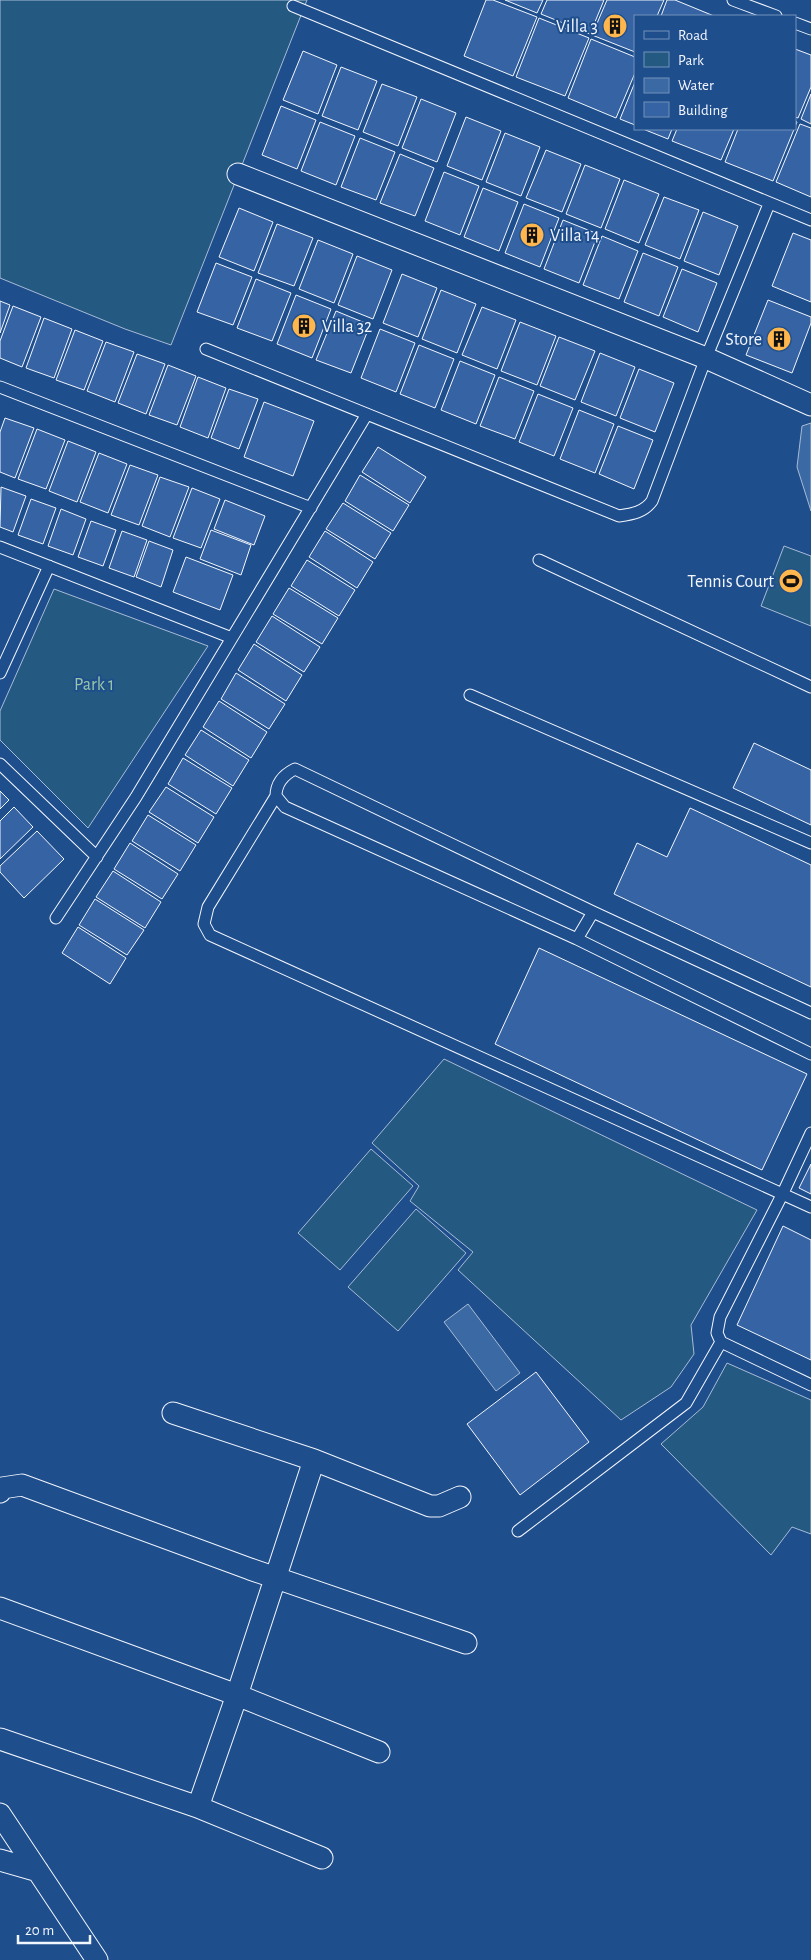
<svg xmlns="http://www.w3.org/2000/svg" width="811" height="1960" font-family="'Alegreya Sans',sans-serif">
<rect width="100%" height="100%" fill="#1f4e8c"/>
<path fill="#245a82" stroke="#a8bbd7" d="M0 0H307L171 345 125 329 0 278Z
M784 546 811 556V626L761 606Z
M54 589 208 646 88 828 0 740V711Z
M444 1059 757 1210 691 1325 694 1354 671 1387 621 1420 458 1270 473 1252 410 1201 419 1186 372 1143Z
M371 1149 413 1186 340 1270 298 1233Z
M416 1209 466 1253 398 1331 348 1287Z
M727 1363 811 1400V1534L792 1527 771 1555 661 1444 703 1407Z"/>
<path fill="#3b69a3" stroke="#a8bbd7" d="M811 423V511L797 467 802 426Z
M468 1304 520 1373 496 1391 444 1322Z"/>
<path fill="#3563a3" stroke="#f2f6ff" d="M486 0H493L537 17 513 76 464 56Z
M505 0H543L537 13Z
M547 0H604L590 34 541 14Z
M607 0H664L657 16H635V52L592 35Z
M667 0H675L714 16H661Z
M539 18 589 38 565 96 516 77Z
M591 39 635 57V73L616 118 568 98Z
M795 49 811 55V87L798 118 795 117Z
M303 51 337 65 318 114 283 100Z
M341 67 377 81 358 130 322 116Z
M635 82V125L620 119Z
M382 84 417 97 398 146 363 132Z
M811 94V124L801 119Z
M421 99 456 113 437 162 402 148Z
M281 106 316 120 297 169 262 155Z
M466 117 501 131 482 180 447 166Z
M795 121 797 122 773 181 725 162 738 129H795Z
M320 122 355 136 336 185 301 171Z
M800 124 811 128V197L776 182Z
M643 129H672L668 139Z
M677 129H734L721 160 672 141Z
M505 133 540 147 521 196 486 182Z
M360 138 395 152 376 200 341 187Z
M546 150 581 164 562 212 526 198Z
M400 154 434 168 415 216 380 203Z
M585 165 620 179 601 228 566 214Z
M444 172 479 186 460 235 425 221Z
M624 180 659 194 639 243 605 229Z
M483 188 518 202 499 251 464 237Z
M664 197 699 210 680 259 645 245Z
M524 204 559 218 540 267 505 253Z
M239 208 273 222 254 271 219 257Z
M703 212 738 226 719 275 684 261Z
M563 220 598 234 579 283 544 269Z
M277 224 313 238 294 286 258 273Z
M793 233 811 240V302L772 286Z
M602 236 638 251 619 299 583 285Z
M318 240 353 254 334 303 299 289Z
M643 253 678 267 659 316 624 302Z
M357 256 392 270 373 319 338 305Z
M216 263 252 277 233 325 197 312Z
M682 269 717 283 698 332 663 317Z
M402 274 437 288 418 337 383 323Z
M256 279 291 293 272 341 237 328Z
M441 290 476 304 457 353 422 339Z
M296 295 331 309 312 358 277 344Z
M768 300 811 317V323L792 373 746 355Z
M0 301 10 305 0 333Z
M13 306 41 317 22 367 0 358V341Z
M482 307 516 320 497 369 462 355Z
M336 311 370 325 351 373 316 360Z
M44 318 72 329 54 378 26 368Z
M520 322 556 336 537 385 501 371Z
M380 329 415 343 396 392 361 378Z
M75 330 103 341 84 390 56 380Z
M559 337 595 351 575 400 540 386Z
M106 342 134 352 115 402 87 391Z
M419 345 454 359 435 408 400 394Z
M600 353 635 367 616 416 581 402Z
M137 354 165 364 146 414 118 403Z
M460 361 495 375 476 424 441 410Z
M168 365 196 376 177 425 149 415Z
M639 369 674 383 655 432 620 418Z
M198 377 226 388 208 438 180 427Z
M499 377 534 391 515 439 480 426Z
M229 389 258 399 239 449 211 438Z
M538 394 573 408 554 456 519 442Z
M264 402 314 421 293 476 244 457Z
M579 410 614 424 595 473 560 459Z
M5 418 34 428 15 478 0 472V432Z
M618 426 653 440 634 489 599 474Z
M37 429 65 440 46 489 18 479Z
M68 441 96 452 77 502 49 491Z
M378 447 426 477 410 503 362 472Z
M99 453 127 464 108 513 80 502Z
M130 465 158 475 139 525 111 515Z
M360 475 409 505 393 531 345 501Z
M160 477 189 487 170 537 142 526Z
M1 487 26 496 13 532 0 527Z
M192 488 220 499 201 548 173 538Z
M31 499 56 508 43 544 18 535Z
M225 500 265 516 254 545 214 529Z
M343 503 391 533 375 559 326 529Z
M61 509 86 519 73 555 48 546Z
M91 521 116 530 103 566 78 557Z
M211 530 251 545 241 575 200 559Z
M122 531 147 540 134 577 109 568Z
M325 531 373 562 357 588 309 557Z
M149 541 173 550 161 587 136 577Z
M186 557 233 575 220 610 173 592Z
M307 560 355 590 339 616 291 586Z
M289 588 338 618 322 644 273 614Z
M272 616 320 647 304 672 256 642Z
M254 644 302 675 286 701 238 670Z
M236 673 285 704 269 729 221 699Z
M219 701 267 732 251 758 203 727Z
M201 730 249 760 233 786 185 755Z
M754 743 811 770V825L733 788Z
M183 758 232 788 216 814 168 784Z
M166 787 214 817 198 843 149 812Z
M0 791 9 800 0 809Z
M14 807 33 827 0 859V821Z
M690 808 811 865V987L614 894 637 843 667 857Z
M148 815 196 845 180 871 132 841Z
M37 831 64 859 24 898 0 872V866Z
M130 843 178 874 162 899 114 869Z
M113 871 161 902 145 928 96 897Z
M95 899 144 930 127 955 79 925Z
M78 927 126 958 110 984 62 953Z
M539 948 807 1074 762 1170 495 1044Z
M811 1164V1194L799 1188Z
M783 1226 811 1240V1360L737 1325Z
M536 1372 589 1442 520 1495 467 1424Z"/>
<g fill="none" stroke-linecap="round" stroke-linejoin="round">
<defs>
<path id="service" d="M733 0 776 16
M293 6 811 220
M795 23 811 29
M206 349 619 516C633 514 644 512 652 501L706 358 769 204
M0 387 311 508
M0 547 232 638
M539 560 811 687
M0 673 49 566
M470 695 811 843
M0 764 97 857
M276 796 208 907 204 924 210 935 811 1207
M56 918 136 797 367 414
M577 939 593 912
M811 1013 593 912 295 769C283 775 276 783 276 796L285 807 577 939 811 1054
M811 1133 783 1193 720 1317 717 1333 721 1342 811 1385
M518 1531 686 1403 721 1342"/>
<path id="minor" d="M238 174 706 358 811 405
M173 1413 314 1460 430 1506H439L460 1497
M0 1492 2 1488 22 1485 250 1569 466 1643
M0 1608 237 1695 379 1752
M0 1739 198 1807 322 1858
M198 1807 237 1695 314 1460
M0 1814 97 1960
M0 1860 38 1871"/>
</defs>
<use href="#service" stroke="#f2f6ff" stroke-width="13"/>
<use href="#minor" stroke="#f2f6ff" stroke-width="23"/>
<use href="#service" stroke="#1f4e8c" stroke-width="11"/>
<use href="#minor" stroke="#1f4e8c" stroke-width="21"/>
</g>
<defs>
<symbol id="building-disc" viewBox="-11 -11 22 22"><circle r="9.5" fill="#ffb74d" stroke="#1f4e8c"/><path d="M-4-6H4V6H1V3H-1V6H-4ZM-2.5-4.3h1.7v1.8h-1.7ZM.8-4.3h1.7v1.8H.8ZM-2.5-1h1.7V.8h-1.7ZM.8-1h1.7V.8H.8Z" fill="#111"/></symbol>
<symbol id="stadium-disc" viewBox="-11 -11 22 22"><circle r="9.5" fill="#ffb74d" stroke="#1f4e8c"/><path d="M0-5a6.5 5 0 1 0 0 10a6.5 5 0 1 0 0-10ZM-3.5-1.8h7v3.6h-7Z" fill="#111"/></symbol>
</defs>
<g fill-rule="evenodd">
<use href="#building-disc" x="601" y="12" width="28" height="28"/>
<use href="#building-disc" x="518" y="221" width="28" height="28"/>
<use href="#building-disc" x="290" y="312" width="28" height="28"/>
<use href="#building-disc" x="765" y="325" width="28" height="28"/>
<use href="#stadium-disc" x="777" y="567" width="28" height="28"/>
</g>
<g text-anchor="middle" stroke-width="4" stroke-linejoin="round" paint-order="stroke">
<g font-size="18" fill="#f2f6ff" stroke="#1f4e8c" text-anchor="end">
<text x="598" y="32">Villa 3</text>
<text x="550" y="241" text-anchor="start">Villa 14</text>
<text x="322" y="332" text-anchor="start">Villa 32</text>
<text x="762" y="345">Store</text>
<text x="774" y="587">Tennis Court</text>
</g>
<g font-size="18" fill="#97c8a6" stroke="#1f4e8c">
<text x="94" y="690">Park 1</text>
</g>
</g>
<rect x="634" y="15" width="162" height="115" fill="#1f4e8c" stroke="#7391ba"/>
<rect x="644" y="31" width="25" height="8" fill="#1f4e8c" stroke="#7391ba"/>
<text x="678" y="40" font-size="15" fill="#f2f6ff">Road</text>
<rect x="644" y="52" width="25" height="15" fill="#245a82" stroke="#7391ba"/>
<text x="678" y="65" font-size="15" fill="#f2f6ff">Park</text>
<rect x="644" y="78" width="25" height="15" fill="#3b69a3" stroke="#7391ba"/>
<text x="678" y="90" font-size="15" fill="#f2f6ff">Water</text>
<rect x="644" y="102" width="25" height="15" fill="#3563a3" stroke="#7391ba"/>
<text x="678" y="115" font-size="15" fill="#f2f6ff">Building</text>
<path d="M18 1935v8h72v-8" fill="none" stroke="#f2f6ff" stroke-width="2.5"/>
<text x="25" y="1935" font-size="15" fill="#f2f6ff" stroke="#1f4e8c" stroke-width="4" paint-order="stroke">20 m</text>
</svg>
